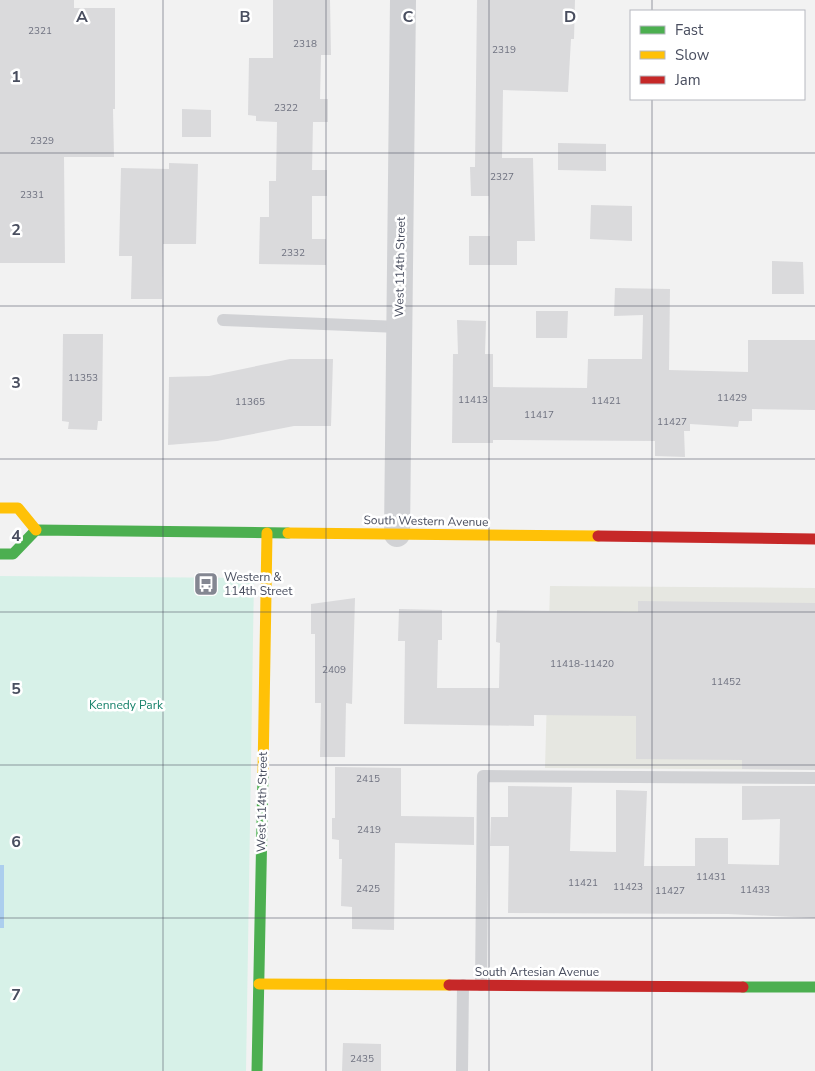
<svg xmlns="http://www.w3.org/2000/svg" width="815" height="1071" font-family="'Nunito Sans',sans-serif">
<rect width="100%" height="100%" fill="#f2f2f2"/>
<path fill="#e6e7e1" d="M550 586 815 588V770L545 768Z"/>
<path fill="#d7f1e8" d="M0 576 254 578 246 1071H0Z"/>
<path fill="#acceee" d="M0 865H4V928H0Z"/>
<path fill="#dadadc" d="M0 0H74V8H115V109H113L114 157H64L65 263H0Z
M273 0H330L331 55H321L320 99H328V122H313L312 170H327V196H312V239H326V265L259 264 260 217H269V181H276L277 122 256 121V116L248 115 249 58H273Z
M477 0H575L574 39H571L568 92 503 90 502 158H533L535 241H517V265H469V236H490L489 196H471L470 167H475Z
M182 109 211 110V137H182Z
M558 143 606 144V171L558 170Z
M169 163 198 164 196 244H163L162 299H131L132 256H119L121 168 169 169Z
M591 205 632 206V241L590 239Z
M772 261 803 262 804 294H772Z
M615 288 670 289 669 370 748 372V340H815V410L752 409V421H739L738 427 690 424V431H684L685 457 655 456V441L493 440V443H452L453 354H458L457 320 486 321 485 354H493V387L587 388 588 359H642L643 315 614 316Z
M536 311H568L567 338H536Z
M63 334H103L102 421H98L97 430 68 429 69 422 62 421Z
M290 359H333L331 426H294L217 441 168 445 169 377 209 376Z
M355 598 352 704 346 703 345 757H320L321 703H315V634H311V604Z
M638 601 815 603V770L742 769V760L636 759V716L534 715V726L404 724 405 641H398L399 609 442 610V640H438L437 688H499L500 643 496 642 497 610 638 612Z
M335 767 401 768V816L474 817V845L395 843 394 930 352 929V907L341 906 342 859H339V840L332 839V818H335Z
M508 786 572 787 570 851 616 852V790L647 791 644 866H695V838H728V864L779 865 780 819 742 820V786H815V918L728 914 508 913 509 846H490L491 817H508Z
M343 1043 381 1044V1071H342Z"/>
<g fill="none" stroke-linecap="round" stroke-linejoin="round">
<path stroke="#d1d2d5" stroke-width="12" d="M223 320 399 327
M481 985 483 776 815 778
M462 1071 463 985"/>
<path stroke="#d1d2d5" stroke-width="26" d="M397 534 403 0"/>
<path stroke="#4caf50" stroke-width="11" d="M0 554H13L36 530 288 533
M743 987H815
M257 1071 263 774"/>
<path stroke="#ffc107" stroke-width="11" d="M0 508H18L36 530
M288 533 598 536
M263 774 267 533
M259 984 449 985"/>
<path stroke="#c62828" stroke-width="11" d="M598 536 815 539
M449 985 743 987"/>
</g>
<path fill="none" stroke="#494e5f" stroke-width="1" stroke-opacity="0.55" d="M163 0V1071M326 0V1071M489 0V1071M652 0V11M652 99V1071M0 153H815M0 306H815M0 459H815M0 612H815M0 765H815M0 918H815"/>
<defs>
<symbol id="bus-square" viewBox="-11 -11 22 22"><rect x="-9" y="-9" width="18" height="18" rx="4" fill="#848792" stroke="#fff"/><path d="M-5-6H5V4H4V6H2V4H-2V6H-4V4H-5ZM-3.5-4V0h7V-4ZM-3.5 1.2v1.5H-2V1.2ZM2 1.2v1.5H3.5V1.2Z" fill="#fff"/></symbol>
</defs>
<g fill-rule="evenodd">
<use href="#bus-square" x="192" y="570" width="28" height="28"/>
</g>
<g text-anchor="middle" stroke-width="5" stroke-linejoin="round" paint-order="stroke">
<g font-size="10" fill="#6f7280">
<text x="40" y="34">2321</text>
<text x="305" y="47">2318</text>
<text x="504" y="53">2319</text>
<text x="286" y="111">2322</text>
<text x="42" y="144">2329</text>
<text x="502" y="180">2327</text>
<text x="32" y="198">2331</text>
<text x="293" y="256">2332</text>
<text x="83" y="381">11353</text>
<text x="732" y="401">11429</text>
<text x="473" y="403">11413</text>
<text x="606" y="404">11421</text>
<text x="250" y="405">11365</text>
<text x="539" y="418">11417</text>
<text x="672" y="425">11427</text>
<text x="582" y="667">11418-11420</text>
<text x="334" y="673">2409</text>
<text x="726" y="685">11452</text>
<text x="368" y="782">2415</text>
<text x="369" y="833">2419</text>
<text x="711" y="880">11431</text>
<text x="583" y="886">11421</text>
<text x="628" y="890">11423</text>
<text x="368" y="892">2425</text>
<text x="755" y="893">11433</text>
<text x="670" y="894">11427</text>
<text x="362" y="1062">2435</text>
</g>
<g font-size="12" fill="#494e5f" stroke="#fff">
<text transform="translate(400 267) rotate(-89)" y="4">West 114th Street</text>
<text transform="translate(426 521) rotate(1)" y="4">South Western Avenue</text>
<text transform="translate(262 802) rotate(-89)" y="4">West 114th Street</text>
<text x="537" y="976">South Artesian Avenue</text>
</g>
<g font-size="12" fill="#494e5f" stroke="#fff" text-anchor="start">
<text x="224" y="581">Western &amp;<tspan x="224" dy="14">114th Street</tspan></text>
</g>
<g font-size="12" fill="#17826b" stroke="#fff">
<text x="126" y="709">Kennedy Park</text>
</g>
</g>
<g font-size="16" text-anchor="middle" font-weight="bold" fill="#494e5f" stroke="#fff" stroke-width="5" stroke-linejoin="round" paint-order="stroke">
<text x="82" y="22">A</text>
<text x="245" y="22">B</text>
<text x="408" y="22">C</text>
<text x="570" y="22">D</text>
<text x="16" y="82">1</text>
<text x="16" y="235">2</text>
<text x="16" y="388">3</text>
<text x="16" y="541">4</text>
<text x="16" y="694">5</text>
<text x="16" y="847">6</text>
<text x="16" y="1000">7</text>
</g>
<rect x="630" y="10" width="175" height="90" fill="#ffffff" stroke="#b6b8bf"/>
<rect x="640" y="26" width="25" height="8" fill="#4caf50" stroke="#b6b8bf"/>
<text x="675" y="35" font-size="15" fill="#494e5f">Fast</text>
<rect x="640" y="51" width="25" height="8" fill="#ffc107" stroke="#b6b8bf"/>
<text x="675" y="60" font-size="15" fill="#494e5f">Slow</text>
<rect x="640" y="76" width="25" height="8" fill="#c62828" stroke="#b6b8bf"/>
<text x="675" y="85" font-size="15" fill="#494e5f">Jam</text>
</svg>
